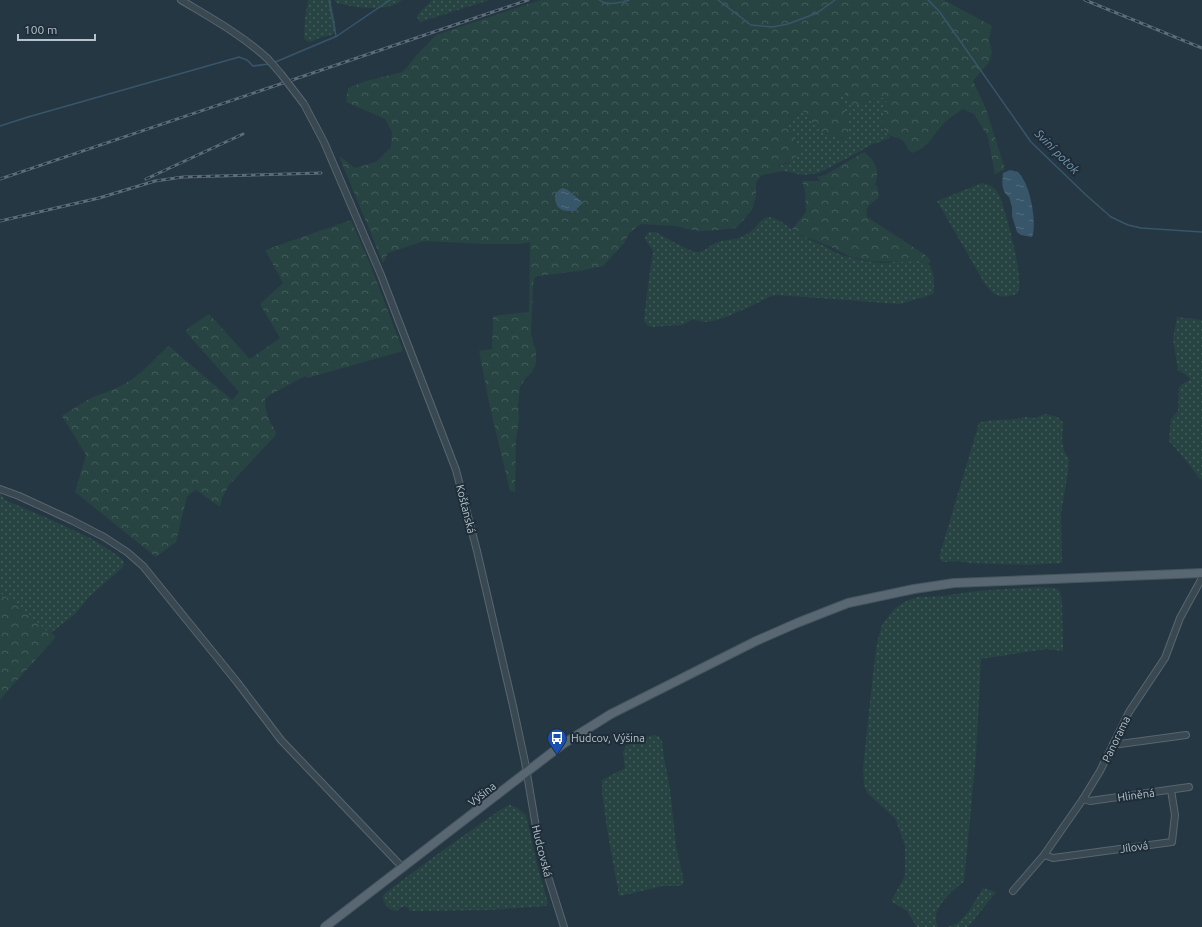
<svg xmlns="http://www.w3.org/2000/svg" width="1202" height="927" font-family="Ubuntu,sans-serif">
<defs>
<pattern id="green-dots" width="8" height="8" patternUnits="userSpaceOnUse"><rect width="8" height="8" fill="#274442"/><path d="M2 2h.1M6 6h.1" fill="none" stroke="#445d5c" stroke-width="1.8" stroke-linecap="round"/></pattern>
<pattern id="forest-crowns" width="20" height="18" patternUnits="userSpaceOnUse"><rect width="20" height="18" fill="#274442"/><path d="M2 6a3 3 0 1 1 6 0M12 15a3 3 0 1 1 6 0" fill="none" stroke="#445d5c"/></pattern>
<pattern id="water-ripples" width="26" height="14" patternUnits="userSpaceOnUse"><rect width="26" height="14" fill="#38566a"/><path d="M2 4q2-2 4 0t4 0M15 11q2-2 4 0t4 0" fill="none" stroke="#536d7e"/></pattern>
</defs>
<rect width="100%" height="100%" fill="#253743"/>
<g fill="url(#green-dots)">
<path d="M 308,0 L 331,0 L 336,29 L 332,35 C 329,36 326,36 322,37 C 315,39 309,46 304,38 L 305,19 Z"/>
<path d="M 335,0 L 402,0 C 387,13 354,7 336,3 Z"/>
<polygon points="432,0 489,0 420,22 418,19 417,16 420,12"/>
<path d="M 845,92 L 873,98 L 878,97 L 884,98 L 886,101 L 881,125 L 890,138 L 873,144 L 840,162 L 819,173 L 803,175 L 783,171 L 778,166 L 789,163 L 799,150 L 786,123 L 799,111 L 806,112 C 817,130 822,134 843,139 L 843,105 L 838,95 Z"/>
<path d="M 982,183 C 987,185 992,185 996,190 C 1005,202 1021,270 1019,285 C 1019,288 1018,292 1017,294 C 1000,299 995,297 985,284 L 937,201 Z"/>
<path d="M 768,217 C 781,218 789,229 800,235 C 807,239 815,242 822,245 C 830,248 836,254 844,256 C 856,259 868,262 881,263 C 892,263 917,258 926,263 C 935,267 934,284 934,292 L 933,294 L 930,295 L 900,304 L 776,295 L 769,297 C 753,305 723,321 706,322 C 701,322 697,320 693,319 L 683,325 L 652,327 L 648,326 L 644,321 L 648,285 L 653,252 C 652,246 646,244 645,237 L 649,232 L 655,232 C 664,236 692,254 699,252 C 706,251 711,244 718,242 C 730,239 739,240 750,232 C 757,228 759,219 768,217 Z"/>
<polygon points="1177,317 1202,320 1202,480 1200,479 1184,458 1169,441 1171,419 1178,411 1179,388 1182,384 1190,380 1189,377 1178,370 1173,339"/>
<path d="M 1045,414 L 1057,417 L 1061,420 L 1063,423 L 1062,442 L 1064,451 L 1069,459 L 1068,471 L 1061,514 L 1062,563 L 1028,565 L 969,563 L 959,561 L 943,562 C 940,560 939,558 940,554 L 979,423 L 981,422 L 995,420 L 1017,419 L 1025,417 L 1035,418 Z"/>
<polygon points="0,493 5,500 56,522 90,538 111,551 123,560 124,563 123,567 99,588 89,597 75,614 52,632 48,632 18,605 0,593"/>
<path d="M 1039,587 L 1055,588 L 1059,590 L 1062,600 L 1063,651 L 1046,649 L 981,659 L 976,754 L 964,882 C 955,887 936,905 936,917 C 935,920 937,924 938,927 L 917,927 L 907,911 L 891,901 L 905,876 L 905,845 L 895,818 L 867,793 L 864,785 L 863,768 L 874,665 L 877,643 L 882,625 L 894,609 L 908,600 L 918,597 L 942,596 L 977,591 Z"/>
<polygon points="654,735 659,736 662,741 664,758 670,789 676,846 684,882 682,885 680,886 663,886 620,896 618,893 618,889 607,829 602,792 602,780 625,768 623,752 626,746 645,737"/>
<path d="M 510,805 L 518,808 L 526,815 L 537,865 L 548,903 L 546,906 L 491,910 L 409,911 L 409,908 L 404,906 L 396,911 C 389,910 384,905 383,898 L 384,894 L 446,848 L 503,808 Z"/>
<polygon points="983,888 996,892 968,927 948,927 958,923 969,911"/>
</g>
<g fill="url(#forest-crowns)">
<path d="M 540,0 L 944,0 L 992,26 L 989,39 L 992,53 L 989,62 L 973,81 L 986,109 L 1005,169 L 995,174 L 988,137 L 974,114 L 963,109 C 957,113 950,117 945,122 C 933,134 930,147 912,153 L 909,150 L 904,142 L 900,139 L 888,135 L 881,125 L 886,101 L 884,98 L 878,97 L 853,107 L 845,92 L 838,95 C 844,105 851,126 848,137 C 837,140 824,135 815,126 C 812,122 809,117 806,112 L 799,111 L 786,123 L 799,150 C 795,161 790,163 778,165 L 783,171 L 762,175 L 756,182 L 756,195 L 752,210 L 736,228 L 719,230 L 700,231 L 686,229 L 676,226 L 641,224 L 630,232 L 624,243 L 603,266 L 579,271 L 538,276 L 534,278 L 533,286 L 531,335 L 536,351 L 536,363 L 532,372 L 525,379 L 520,387 L 518,405 L 519,418 L 516,440 L 515,492 L 510,491 L 489,403 L 479,351 L 492,349 L 493,316 L 529,312 L 530,242 L 518,244 L 483,244 L 424,241 L 388,253 L 383,263 L 339,156 L 355,168 L 376,162 L 391,147 L 392,132 L 385,119 L 346,102 L 348,88 L 366,81 L 402,72 L 409,65 L 414,58 L 436,35 Z"/>
<path d="M 864,152 C 876,161 880,171 875,185 L 877,186 L 879,197 C 870,205 865,205 867,217 L 924,254 L 931,261 L 928,264 L 921,261 L 898,262 L 871,261 L 851,257 L 829,246 L 798,234 L 792,229 L 806,212 L 805,191 L 802,181 L 820,181 L 817,177 L 825,175 Z"/>
<path d="M 351,220 L 370,264 L 403,351 L 307,378 L 305,376 L 270,395 L 265,399 C 264,412 270,422 276,432 L 275,436 L 229,485 L 222,498 L 220,507 L 196,490 L 187,496 L 176,542 L 156,557 L 75,492 L 86,455 L 62,416 C 72,410 81,403 91,398 C 106,392 122,387 135,377 C 148,368 157,355 169,346 L 232,400 L 239,392 L 185,331 L 191,326 L 209,314 L 250,359 L 280,338 L 260,304 L 283,283 L 265,250 Z"/>
<polygon points="0,593 18,605 48,632 51,632 56,637 10,688 0,700"/>
</g>
<g fill="url(#water-ripples)">
<path d="M 1010,170 L 1018,172 C 1020,174 1022,176 1023,179 C 1031,191 1037,224 1032,237 L 1021,235 L 1017,232 L 1012,216 L 1012,207 L 1009,197 C 1001,191 1002,182 1003,173 Z"/>
<path d="M 563,188 L 568,190 L 582,202 L 582,204 C 579,206 577,210 574,211 C 572,212 570,211 567,211 C 557,210 555,204 555,194 L 560,189 Z"/>
</g>
<g fill="none" stroke-linecap="round" stroke-linejoin="round">
<g stroke="#38566a" stroke-width="1.5">
<polyline points="329,0 336,36"/>
<path d="M 599,0 C 607,6 620,3 629,0"/>
<polyline points="718,0 751,25 772,27 788,24 817,13 835,0"/>
<polyline points="928,0 939,11 1031,142 1086,195 1111,217 1128,225 1141,228 1202,232"/>
<polyline points="273,63 337,36 390,0"/>
<polyline points="0,126 28,117 239,57 247,60 253,66 269,64"/>
</g>
<defs>
<g id="minor">
<path d="M 181,0 C 211,18 242,35 268,59"/>
<polyline points="304,104 324,142 381,275 456,470 477,551 513,706 525,762 538,839 545,867 564,927"/>
<polyline points="0,489 19,496 71,520 104,537 127,552 143,566 237,682 281,740 403,868"/>
<polyline points="1113,744 1120,744 1186,735"/>
<polyline points="1083,799 1090,801 1189,787"/>
<polyline points="1044,855 1053,858 1172,842 1175,815 1171,790"/>
<polyline points="1013,891 1044,855 1083,799 1100,771 1129,712 1165,658 1180,618 1202,578"/>
</g>
<polyline id="major" points="325,927 563,744 611,714 756,641 797,623 848,603 914,589 954,583 1202,573"/>
</defs>
<use href="#minor" stroke="#586670" stroke-width="8"/>
<use href="#major" stroke="#46545f" stroke-width="10"/>
<use href="#minor" stroke="#3a4852" stroke-width="6"/>
<use href="#major" stroke="#586772" stroke-width="8"/>
<defs>
<g id="rail">
<polyline points="1085,0 1202,48"/>
<polyline points="0,179 528,0"/>
<polyline points="146,179 243,134"/>
<polyline points="0,221 99,198 155,181 183,177 321,173"/>
</g>
</defs>
<use href="#rail" stroke="#5c6d79" stroke-width="3"/>
<use href="#rail" stroke="#1e2d38" stroke-width="1.5" stroke-dasharray="4.5" stroke-linecap="butt"/>
<defs>
<polyline id="minor-bridge" points="268,59 281,74 304,104"/>
</defs>
<use href="#minor-bridge" stroke="#586670" stroke-width="8" stroke-linecap="butt"/>
<use href="#minor-bridge" stroke="#3a4852" stroke-width="6"/>
</g>
<defs>
<symbol id="bus-pin" viewBox="-11 -11 22 30"><path d="M0 17L-7.5 6A9.5 9.5 0 1 1 7.5 6Z" fill="#1a4fb4" stroke="#1e2d38"/><path d="M-5-6H5V4H4V6H2V4H-2V6H-4V4H-5ZM-3.5-4V0h7V-4ZM-3.5 1.2v1.5H-2V1.2ZM2 1.2v1.5H3.5V1.2Z" fill="#fff"/></symbol>
</defs>
<g fill-rule="evenodd">
<use href="#bus-pin" x="546" y="727" width="22" height="30"/>
</g>
<g text-anchor="middle" stroke-width="4" stroke-linejoin="round" paint-order="stroke">
<g font-size="11" fill="#b7c3cc" stroke="#1e2d38">
<text transform="translate(466 509) rotate(76)" y="4">Košťanská</text>
<text transform="translate(1116 739) rotate(-64)" y="4">Panorama</text>
<text transform="translate(482 794) rotate(-38)" y="4">Výšina</text>
<text transform="translate(1136 795) rotate(-8)" y="4">Hliněná</text>
<text transform="translate(1134 847) rotate(-8)" y="4">Jílová</text>
<text transform="translate(542 851) rotate(76)" y="4">Hudcovská</text>
</g>
<g font-size="11" fill="#b7c3cc" stroke="#1e2d38" text-anchor="start">
<text x="571" y="742">Hudcov, Výšina</text>
</g>
<g font-size="12" font-style="italic" fill="#7698b0" stroke="#1e2d38">
<text transform="translate(1057 152) rotate(45)" y="4">Sviní potok</text>
</g>
</g>
<path d="M18 34v6h77v-6" fill="none" stroke="#b7c3cc" stroke-width="2"/>
<text x="24" y="34" font-size="12" fill="#b7c3cc" stroke="#1e2d38" stroke-width="3" paint-order="stroke">100 m</text>
</svg>
